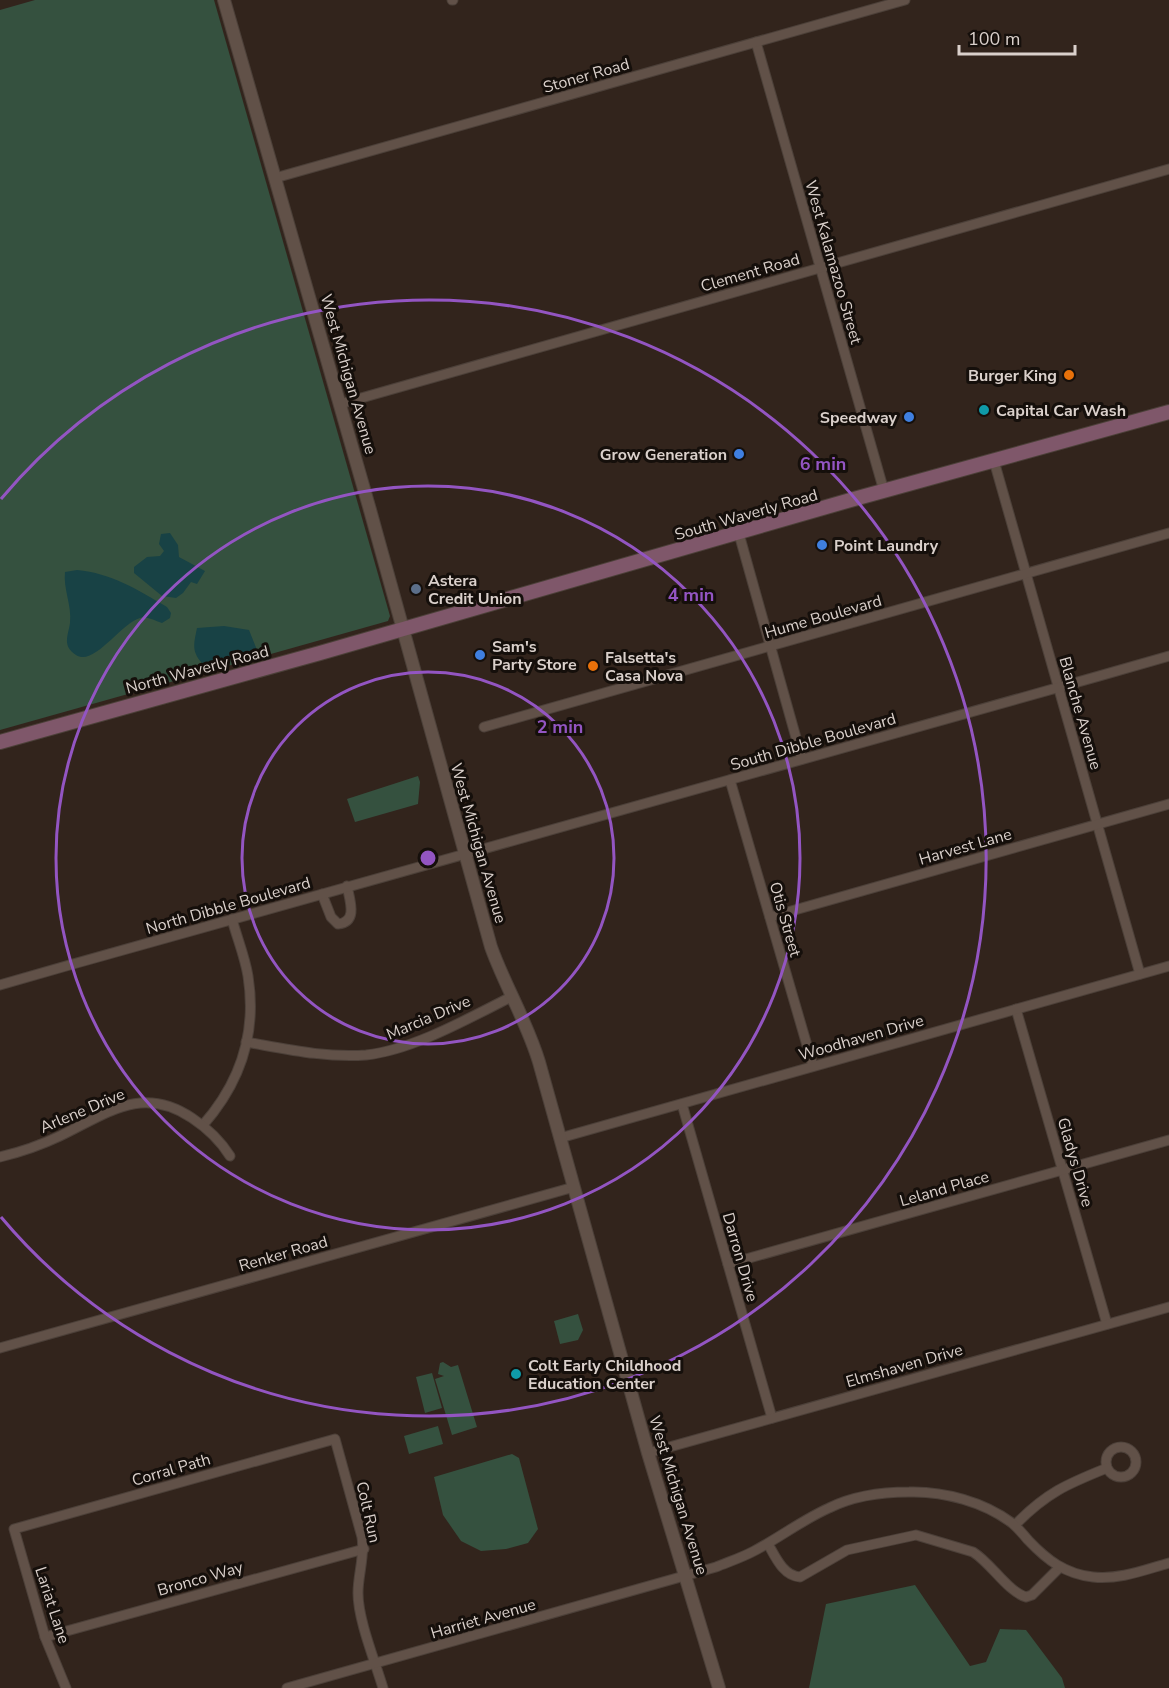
<svg xmlns="http://www.w3.org/2000/svg" width="1169" height="1688" font-family="'Nunito Sans',sans-serif">
<rect width="100%" height="100%" fill="#32241c"/>
<g fill="#35513f">
<polygon points="35,0 214,0 390,616 388,621 0,730 0,10"/>
<polygon points="418,776 420,782 418,804 355,822 347,799"/>
<polygon points="578,1314 583,1330 578,1340 560,1344 554,1321"/>
<polygon points="443,1362 451,1367 458,1365 477,1427 452,1435 435,1379 444,1376 438,1374 440,1363"/>
<polygon points="432,1373 442,1408 425,1413 416,1377"/>
<polygon points="438,1426 443,1444 409,1454 404,1436"/>
<polygon points="512,1454 519,1458 538,1529 528,1543 506,1549 481,1551 461,1541 443,1515 434,1477"/>
<polygon points="915,1585 970,1666 986,1662 1000,1629 1026,1630 1062,1678 1065,1688 809,1688 826,1604"/>
</g>
<g fill="#184245">
<polygon points="170,533 178,545 179,557 205,571 197,584 191,582 183,593 176,598 162,596 134,573 134,567 147,557 160,556 164,551 159,544 161,534"/>
<path d="M 77,570 C 111,573 138,590 167,607 L 171,613 L 170,618 L 162,623 C 156,621 146,616 140,618 C 121,623 94,667 76,655 C 62,646 68,636 70,623 C 72,605 63,589 65,572 Z"/>
<path d="M 224,626 L 249,630 L 259,655 L 242,654 L 202,663 C 191,651 194,643 197,628 Z"/>
</g>
<g fill="none" stroke-linecap="round" stroke-linejoin="round">
<defs>
<g id="minor">
<polyline points="452,0 453,0"/>
<polyline points="756,42 884,491"/>
<polyline points="275,178 905,0"/>
<polyline points="340,404 1169,169"/>
<polyline points="994,461 1140,974"/>
<polyline points="739,534 802,759"/>
<polyline points="484,727 1169,533"/>
<polyline points="730,780 813,1066"/>
<path d="M 322,894 L 331,917 L 338,924 C 358,922 350,901 347,886"/>
<polyline points="770,917 1169,804"/>
<path d="M 0,985 C 389,873 780,768 1169,656"/>
<polyline points="1016,1009 1107,1324"/>
<path d="M 246,1042 C 286,1049 325,1058 366,1055 C 413,1050 469,1018 511,997"/>
<polyline points="682,1104 772,1418"/>
<path d="M 203,1125 C 240,1083 257,1033 248,976 C 245,957 237,938 232,919"/>
<polyline points="560,1138 1169,966"/>
<path d="M 0,1157 C 21,1152 41,1145 60,1136 C 106,1114 142,1084 192,1118 C 207,1128 220,1140 230,1156"/>
<polyline points="728,1264 1169,1140"/>
<polyline points="0,1348 574,1187"/>
<circle cx="1121" cy="1462" r="15"/>
<polyline points="648,1453 1169,1307"/>
<path d="M 1015,1525 C 1046,1493 1067,1484 1107,1468"/>
<path d="M 768,1544 C 775,1556 783,1576 800,1577 L 847,1550 L 916,1535 L 973,1552 C 991,1563 1007,1591 1026,1597 L 1032,1595 L 1060,1567"/>
<polyline points="45,1637 364,1549"/>
<path d="M 66,1688 L 45,1637 L 14,1529 L 335,1439 L 362,1537 C 365,1556 358,1574 358,1593 C 358,1620 375,1661 383,1688"/>
<path d="M 287,1688 L 716,1567 C 728,1562 741,1558 754,1551 C 779,1538 802,1520 829,1508 C 853,1496 882,1492 909,1492 C 944,1491 984,1502 1012,1523 C 1018,1528 1023,1534 1028,1540 C 1047,1560 1065,1574 1093,1577 C 1119,1580 1144,1570 1169,1563"/>
</g>
<path id="tertiary" d="M 224,0 L 370,510 L 491,947 C 505,986 527,1022 539,1062 L 648,1453 L 719,1688"/>
<polyline id="secondary" points="0,742 320,653 854,499 1169,412"/>
</defs>
<use href="#minor" stroke="#4c4039" stroke-width="11"/>
<use href="#tertiary" stroke="#4c4039" stroke-width="14"/>
<use href="#secondary" stroke="#4c4039" stroke-width="16"/>
<use href="#minor" stroke="#615148" stroke-width="9"/>
<use href="#tertiary" stroke="#615148" stroke-width="12"/>
<use href="#secondary" stroke="#7f576a" stroke-width="14"/>
</g>
<g fill="none" stroke="#9355c2" stroke-width="3">
<circle cx="428" cy="858" r="186"/>
<circle cx="428" cy="858" r="372"/>
<path d="M1 499A558 558 0 1 1 1 1217"/>
</g>
<g fill="#e8710a" stroke="#150f0b" stroke-width="2">
<circle cx="1069" cy="375" r="6"/>
<circle cx="593" cy="666" r="6"/>
</g>
<g fill="#0f9aa8" stroke="#150f0b" stroke-width="2">
<circle cx="984" cy="410" r="6"/>
<circle cx="516" cy="1374" r="6"/>
</g>
<g fill="#3f7fe0" stroke="#150f0b" stroke-width="2">
<circle cx="909" cy="417" r="6"/>
<circle cx="739" cy="454" r="6"/>
<circle cx="822" cy="545" r="6"/>
<circle cx="480" cy="655" r="6"/>
</g>
<circle fill="#5c6f8a" stroke="#150f0b" stroke-width="2" cx="416" cy="589" r="6"/>
<g text-anchor="middle" stroke-width="6" stroke-linejoin="round" paint-order="stroke">
<g font-size="16" fill="#dad0cb" stroke="#150f0b">
<text transform="translate(586 75) rotate(-16)" y="6">Stoner Road</text>
<text transform="translate(834 262) rotate(74)" y="6">West Kalamazoo Street</text>
<text transform="translate(750 272) rotate(-16)" y="6">Clement Road</text>
<text transform="translate(349 374) rotate(74)" y="6">West Michigan Avenue</text>
<text transform="translate(746 514) rotate(-16)" y="6">South Waverly Road</text>
<text transform="translate(823 616) rotate(-16)" y="6">Hume Boulevard</text>
<text transform="translate(197 669) rotate(-15)" y="6">North Waverly Road</text>
<text transform="translate(1081 713) rotate(74)" y="6">Blanche Avenue</text>
<text transform="translate(813 741) rotate(-16)" y="6">South Dibble Boulevard</text>
<text transform="translate(479 843) rotate(74)" y="6">West Michigan Avenue</text>
<text transform="translate(965 846) rotate(-16)" y="6">Harvest Lane</text>
<text transform="translate(228 905) rotate(-16)" y="6">North Dibble Boulevard</text>
<text transform="translate(786 919) rotate(74)" y="6">Otis Street</text>
<text transform="translate(428 1017) rotate(-23)" y="6">Marcia Drive</text>
<text transform="translate(861 1037) rotate(-16)" y="6">Woodhaven Drive</text>
<text transform="translate(82 1110) rotate(-23)" y="6">Arlene Drive</text>
<text transform="translate(1076 1162) rotate(74)" y="6">Gladys Drive</text>
<text transform="translate(944 1188) rotate(-16)" y="6">Leland Place</text>
<text transform="translate(283 1253) rotate(-16)" y="6">Renker Road</text>
<text transform="translate(741 1257) rotate(74)" y="6">Darron Drive</text>
<text transform="translate(904 1365) rotate(-16)" y="6">Elmshaven Drive</text>
<text transform="translate(171 1469) rotate(-16)" y="6">Corral Path</text>
<text transform="translate(679 1495) rotate(73)" y="6">West Michigan Avenue</text>
<text transform="translate(369 1512) rotate(77)" y="6">Colt Run</text>
<text transform="translate(200 1578) rotate(-16)" y="6">Bronco Way</text>
<text transform="translate(53 1605) rotate(72)" y="6">Lariat Lane</text>
<text transform="translate(483 1618) rotate(-16)" y="6">Harriet Avenue</text>
</g>
<g font-size="16" font-weight="bold" fill="#dad0cb" stroke="#150f0b" text-anchor="start">
<text x="1057" y="381" text-anchor="end">Burger King</text>
<text x="996" y="416">Capital Car Wash</text>
<text x="897" y="423" text-anchor="end">Speedway</text>
<text x="727" y="460" text-anchor="end">Grow Generation</text>
<text x="834" y="551">Point Laundry</text>
<text x="428" y="586">Astera<tspan x="428" dy="18">Credit Union</tspan></text>
<text x="492" y="652">Sam's<tspan x="492" dy="18">Party Store</tspan></text>
<text x="605" y="663">Falsetta's<tspan x="605" dy="18">Casa Nova</tspan></text>
<text x="528" y="1371">Colt Early Childhood<tspan x="528" dy="18">Education Center</tspan></text>
</g>
</g>
<circle cx="428" cy="858" r="9" fill="#9355c2" stroke="#150f0b" stroke-width="3"/>
<g font-size="18" text-anchor="middle" font-weight="bold" fill="#9355c2" stroke="#150f0b" stroke-width="6" stroke-linejoin="round" paint-order="stroke">
<text x="823" y="470">6 min</text>
<text x="691" y="601">4 min</text>
<text x="560" y="733">2 min</text>
</g>
<path d="M959 45v9h116v-9" fill="none" stroke="#dad0cb" stroke-width="3"/>
<text x="968" y="45" font-size="18" fill="#dad0cb" stroke="#150f0b" stroke-width="4.5" paint-order="stroke">100 m</text>
</svg>
